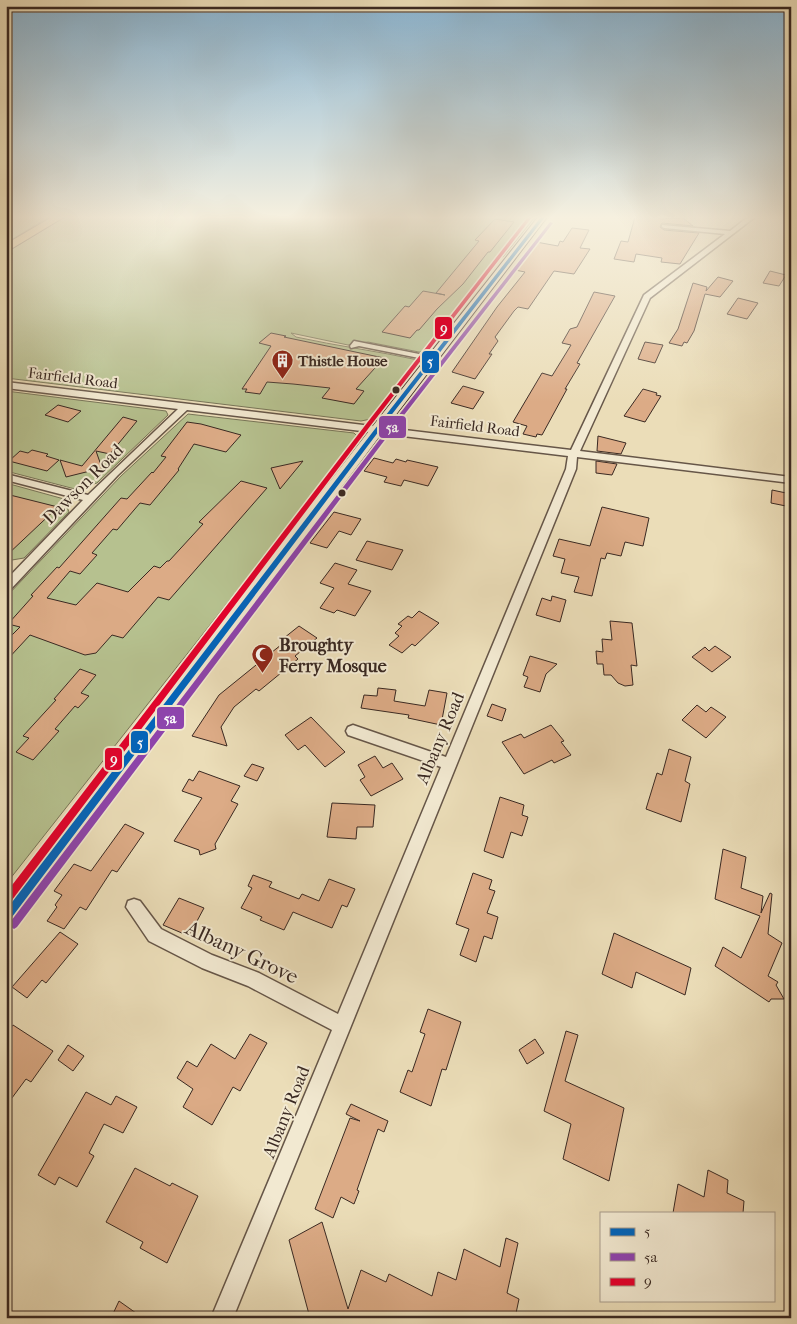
<svg xmlns="http://www.w3.org/2000/svg" width="797" height="1324" font-family="'IM FELL French Canon',serif">
<rect width="100%" height="100%" fill="#ebddb8"/>
<filter id="stains"><feTurbulence type="fractalNoise" baseFrequency=".004" numOctaves="4"/><feColorMatrix values="0 0 0 0 .2 0 0 0 0 .09 0 0 0 0 .02 0 0 0 .5 -.17"/></filter>
<radialGradient id="worn" r=".72"><stop offset=".6" stop-color="#630" stop-opacity="0"/><stop offset="1" stop-color="#630" stop-opacity=".3"/></radialGradient>
<g fill="#b6c18f" stroke="#787558">
<polygon points="6,217 49,217 6,243"/>
<path d="M 65,217 L 535,217 L 503,257 L 500,256 L 425,352 L 419,352 L 368,342 L 348,345 L 291,333 L 296,337 C 337,346 377,351 418,360 L 371,419 L 361,421 L 6,378 L 6,256 L 13,254 L 7,252 Z"/>
<polygon points="6,391 166,411 168,415 97,483 75,489 6,471"/>
<polygon points="188,414 354,433 358,437 6,884 6,597 121,476"/>
<polygon points="6,483 64,499 69,512 24,558 6,561"/>
</g>
<g fill="#dcab86" stroke="#3a2922">
<polygon points="635,217 659,217 660,219 683,218 693,226 662,223 660,227 664,230 699,233 680,264 661,262 662,258 636,254 634,262 614,259 621,241 628,242"/>
<polygon points="495,219 514,222 490,252 488,252 463,284 437,309 419,330 417,330 410,338 382,332 405,306 409,307 423,291 445,295 436,293 479,241 475,240"/>
<polygon points="572,228 589,230 580,248 590,249 574,274 554,271 528,309 518,307 514,311 495,337 498,341 489,354 492,354 475,379 452,372 497,307 525,272 515,270 536,242 558,246 560,241 563,242"/>
<polygon points="770,271 786,275 779,286 763,283"/>
<polygon points="718,277 733,281 720,297 705,294 694,331 687,343 684,342 682,346 669,343 678,329 693,283 707,287 706,291"/>
<polygon points="594,292 615,296 577,363 580,364 565,389 567,389 542,435 537,434 536,437 523,434 527,426 513,422 542,373 552,376 571,345 562,343 570,329 577,327"/>
<polygon points="738,298 758,303 747,319 727,314"/>
<polygon points="271,333 286,336 284,337 384,358 356,389 364,391 354,404 322,398 330,388 293,384 267,382 260,394 245,392 247,389 242,389 271,346 259,343"/>
<polygon points="645,342 663,345 655,363 638,359"/>
<polygon points="463,386 484,392 473,409 451,403"/>
<polygon points="643,389 657,393 656,395 661,396 645,422 624,416"/>
<polygon points="58,405 81,411 68,422 45,415"/>
<polygon points="123,417 137,421 110,454 96,451 102,468 66,477 60,460 82,466"/>
<polygon points="187,422 201,424 241,435 226,452 194,444 178,469 179,470 150,505 140,503 117,530 113,529 92,553 97,555 80,574 70,571 47,598 76,605 97,583 128,592 154,566 160,568 167,561 169,561 203,524 199,522 241,481 267,488 169,600 158,597 123,638 112,635 96,653 85,655 30,635 6,661 6,641 20,627 8,624 33,596 31,595 57,567 59,568 121,498 127,499 152,472 153,473 166,457 161,456"/>
<polygon points="598,436 626,443 621,454 597,451"/>
<polygon points="32,450 48,454 46,456 59,460 47,471 9,461 20,451 28,453"/>
<polygon points="374,458 393,463 396,459 406,462 407,460 438,467 428,486 404,480 401,486 384,482 387,477 364,471"/>
<polygon points="303,461 280,489 271,468"/>
<polygon points="596,461 617,464 612,475 596,473"/>
<polygon points="772,490 791,494 791,507 771,503"/>
<polygon points="6,494 58,507 6,556"/>
<polygon points="602,507 649,518 643,546 625,542 621,556 607,553 605,559 601,558 592,596 574,592 579,577 561,573 565,559 553,556 559,539 590,546"/>
<polygon points="334,512 361,519 351,535 339,531 327,548 310,543"/>
<polygon points="367,541 403,550 392,570 356,560"/>
<polygon points="335,563 357,570 348,584 371,591 355,616 337,610 334,613 320,608 334,588 320,583"/>
<polygon points="552,596 566,600 560,622 536,615 542,598 551,601"/>
<polygon points="419,611 439,623 415,646 412,644 402,653 389,645 399,636 395,633 402,626 398,624 408,616 412,618"/>
<polygon points="610,621 632,623 637,666 631,665 633,685 625,686 618,683 611,675 604,675 603,664 597,664 596,651 603,652 602,639 612,640"/>
<polygon points="299,626 317,638 295,656 298,659 259,691 256,689 234,707 221,727 227,746 192,736 219,695 287,640 284,638"/>
<polygon points="715,646 731,657 712,672 692,657 705,647 709,651"/>
<polygon points="530,656 557,664 546,674 540,692 524,687 528,677 523,675"/>
<polygon points="80,669 96,675 81,693 89,696 78,708 75,706 55,729 59,731 33,760 16,752 29,738 23,736 56,700 54,699"/>
<polygon points="378,688 396,690 394,701 425,706 429,690 447,693 441,725 408,718 409,715 361,708 364,695 377,696"/>
<polygon points="492,704 506,709 502,721 487,716"/>
<polygon points="697,705 706,712 711,707 726,717 706,738 682,720"/>
<polygon points="311,717 345,752 325,767 305,745 298,750 285,735"/>
<polygon points="551,725 564,741 561,742 571,755 554,763 552,760 524,774 502,742 521,734 524,738"/>
<polygon points="669,749 691,757 685,781 690,784 681,822 646,809 657,773 662,775"/>
<polygon points="375,756 383,768 392,763 403,779 371,796 360,780 365,777 358,765"/>
<polygon points="252,764 264,768 257,781 244,776"/>
<polygon points="199,771 240,786 231,801 238,804 215,844 216,849 200,855 199,850 174,841 202,798 182,791 189,779 193,781"/>
<polygon points="500,797 524,805 522,815 528,817 522,836 511,832 503,858 484,851"/>
<polygon points="332,803 375,805 373,827 357,827 356,839 327,837"/>
<polygon points="125,824 144,833 117,872 112,870 86,910 80,907 64,929 47,921 57,907 55,905 62,895 54,891 74,864 91,871"/>
<polygon points="723,849 746,857 741,888 763,896 761,913 770,893 772,894 768,934 782,943 768,976 778,982 776,985 784,999 771,999 769,1002 715,966 723,947 741,958 760,916 715,899"/>
<polygon points="473,873 492,880 489,889 495,891 487,913 498,917 492,939 484,936 476,962 460,955 469,929 456,924"/>
<polygon points="253,875 272,882 269,887 299,899 302,894 319,901 329,879 355,889 347,907 342,905 332,928 293,912 284,930 260,920 262,917 241,908 252,888 248,886"/>
<polygon points="179,898 204,908 189,936 163,925"/>
<polygon points="60,932 78,944 46,983 42,980 27,998 12,987"/>
<polygon points="614,933 691,968 685,995 636,972 632,988 602,974"/>
<polygon points="428,1009 461,1022 446,1070 442,1069 431,1106 400,1092 408,1070 412,1072 425,1034 420,1032"/>
<polygon points="13,1025 53,1051 31,1082 26,1079 6,1106 6,1034"/>
<polygon points="566,1031 578,1035 565,1081 624,1108 609,1181 563,1159 571,1124 544,1111"/>
<polygon points="250,1034 267,1043 240,1091 233,1087 212,1125 183,1107 193,1089 177,1078 187,1061 197,1067 211,1044 235,1059"/>
<polygon points="535,1039 544,1053 527,1064 519,1050"/>
<polygon points="68,1045 84,1056 73,1071 58,1060"/>
<polygon points="86,1092 111,1105 116,1096 137,1107 123,1133 104,1124 89,1153 94,1156 77,1187 59,1177 55,1185 38,1175"/>
<polygon points="351,1104 388,1121 384,1132 378,1129 357,1190 359,1191 354,1204 341,1197 333,1218 315,1209 350,1118 360,1121 346,1114"/>
<polygon points="135,1168 170,1186 172,1183 198,1196 167,1263 140,1248 143,1242 106,1222"/>
<polygon points="708,1170 728,1180 727,1193 744,1201 743,1213 673,1213 678,1184 704,1197"/>
<polygon points="322,1222 348,1309 361,1270 386,1282 389,1274 432,1296 438,1272 456,1280 464,1249 500,1267 506,1238 518,1243 507,1293 519,1299 515,1318 310,1318 289,1240"/>
<polygon points="119,1301 143,1318 111,1318"/>
</g>
<g fill="none" stroke-linecap="round" stroke-linejoin="round">
<defs>
<g id="street">
<polygon points="748,217 755,217 650,298 580,451 791,477 791,483 577,457 576,469 233,1318 211,1318 332,1030 248,986 202,968 149,941 126,907 128,901 134,899 140,901 161,929 212,955 259,973 338,1014 441,767 348,735 346,731 348,727 353,725 446,757 566,469 568,456 187,410 118,475 10,590 6,591 6,580 83,500 6,480 6,474 88,495 178,409 6,388 6,382 571,450 644,295 725,234 664,228 662,227 662,225 730,231"/>
<polygon points="354,341 434,357 438,359 434,361 359,346 351,348 350,346"/>
</g>
<polygon id="secondary" points="538,217 547,217 382,433 14,926 6,929 6,899 372,427"/>
<polygon id="primary" points="52,217 64,217 6,252 6,244"/>
</defs>
<use href="#street" stroke="#665648" stroke-width="3"/>
<use href="#secondary" stroke="#3a2922" stroke-width="2"/>
<use href="#primary" stroke="#3a2922" stroke-width="2"/>
<use href="#street" fill="#f2e9d1" fill-rule="evenodd"/>
<use href="#secondary" fill="#f2e9d1" fill-rule="evenodd"/>
<use href="#primary" fill="#e6be7c" fill-rule="evenodd"/>
<defs>
<polygon id="bus-1" points="541,217 545,217 379,431 9,921 6,923 6,910 375,429"/>
<polygon id="bus-2" points="550,222 553,223 387,437 17,927 14,929 11,927 9,924 11,921 383,435"/>
<polygon id="bus-3" points="528,217 532,217 371,425 9,904 6,906 6,893 367,423"/>
</defs>
<use href="#bus-1" stroke="#f2e9d1" stroke-width="3"/>
<use href="#bus-2" stroke="#f2e9d1" stroke-width="3"/>
<use href="#bus-3" stroke="#f2e9d1" stroke-width="3"/>
<use href="#bus-1" fill="#0065bd" fill-rule="evenodd"/>
<use href="#bus-2" fill="#8e44ad" fill-rule="evenodd"/>
<use href="#bus-3" fill="#e4002b" fill-rule="evenodd"/>
</g>
<linearGradient id="sky" x2="0" y2="1"><stop stop-color="#89b6d5"/><stop offset="0.54" stop-color="#f6f0df"/><stop offset="1" stop-color="#f6f0df" stop-opacity="0"/></linearGradient>
<rect width="797" height="402" fill="url(#sky)"/>
<defs>
<symbol id="building-pin" viewBox="-11 -11 22 30"><path d="M0 17L-7.5 6A9.5 9.5 0 1 1 7.5 6Z" fill="#8f2418" stroke="#f2e9d1"/><path d="M-4-6H4V6H1V3H-1V6H-4ZM-2.5-4.3h1.7v1.8h-1.7ZM.8-4.3h1.7v1.8H.8ZM-2.5-1h1.7V.8h-1.7ZM.8-1h1.7V.8H.8Z" fill="#fff"/></symbol>
<symbol id="mosque-pin" viewBox="-11 -11 22 30"><path d="M0 17L-7.5 6A9.5 9.5 0 1 1 7.5 6Z" fill="#8f2418" stroke="#f2e9d1"/><path d="M3.5-4.9A6 6 0 1 0 3.5 4.9A5 5 0 1 1 3.5-4.9Z" fill="#fff"/></symbol>
</defs>
<g fill-rule="evenodd">
<use href="#building-pin" x="270" y="348" width="25" height="34"/>
<use href="#mosque-pin" x="250" y="642" width="25" height="34"/>
</g>
<g fill="#3a2922" stroke="#f2e9d1" stroke-width="2">
<circle cx="396" cy="390" r="4.5"/>
<circle cx="342" cy="493" r="4.5"/>
</g>
<g text-anchor="middle" stroke-width="4" stroke-linejoin="round" paint-order="stroke">
<g font-size="15" font-weight="bold" fill="#3a2922" stroke="#f2e9d1" text-anchor="start">
<text x="298" y="366">Thistle House</text>
</g>
<g font-size="15" fill="#3a2922" stroke="#f2e9d1">
<text transform="translate(73 378) rotate(7)" y="5">Fairfield Road</text>
<text transform="translate(475 426) rotate(7)" y="5">Fairfield Road</text>
</g>
<g font-size="18" fill="#3a2922" stroke="#f2e9d1">
<text transform="translate(83 484) rotate(-45)" y="6">Dawson Road</text>
<text transform="translate(440 738) rotate(-67)" y="6">Albany Road</text>
<text transform="translate(286 1112) rotate(-68)" y="6">Albany Road</text>
</g>
<g font-size="18" font-weight="bold" fill="#3a2922" stroke="#f2e9d1" text-anchor="start">
<text x="279" y="651">Broughty<tspan x="279" dy="21">Ferry Mosque</tspan></text>
</g>
<g font-size="21" fill="#3a2922" stroke="#f2e9d1">
<text transform="translate(242 952) rotate(25)" y="7">Albany Grove</text>
</g>
</g>
<g stroke="#f2e9d1" stroke-width="2">
<rect x="434" y="316" width="19" height="24" rx="5" fill="#e4002b"/>
<rect x="421" y="350" width="19" height="24" rx="5" fill="#0065bd"/>
<rect x="378" y="415" width="29" height="24" rx="5" fill="#8e44ad"/>
<rect x="156" y="706" width="29" height="24" rx="5" fill="#8e44ad"/>
<rect x="130" y="730" width="19" height="24" rx="5" fill="#0065bd"/>
<rect x="104" y="747" width="19" height="24" rx="5" fill="#e4002b"/>
</g>
<g font-size="14" text-anchor="middle" font-weight="bold" fill="#fff">
<text x="444" y="333">9</text>
<text x="430" y="366">5</text>
<text x="392" y="432">5a</text>
<text x="170" y="723">5a</text>
<text x="140" y="747">5</text>
<text x="114" y="764">9</text>
</g>
<rect width="797" height="1324" fill="none" stroke="#ebddb8" stroke-width="25"/>
<rect x="8" y="8" width="782" height="1309" fill="none" stroke="#3a2922" stroke-width="2.5"/>
<rect x="12" y="12" width="772" height="1299" fill="none" stroke="#3a2922"/>
<rect x="600" y="1212" width="175" height="90" fill="#f2e9d1" stroke="#a89c8b"/>
<rect x="610" y="1228" width="25" height="8" fill="#0065bd" stroke="#a89c8b"/>
<text x="644" y="1236" font-size="15" fill="#3a2922">5</text>
<rect x="610" y="1253" width="25" height="8" fill="#8e44ad" stroke="#a89c8b"/>
<text x="644" y="1262" font-size="15" fill="#3a2922">5a</text>
<rect x="610" y="1278" width="25" height="8" fill="#e4002b" stroke="#a89c8b"/>
<text x="644" y="1286" font-size="15" fill="#3a2922">9</text>
<rect width="100%" height="100%" filter="url(#stains)"/>
<rect width="100%" height="100%" fill="url(#worn)"/>
</svg>
